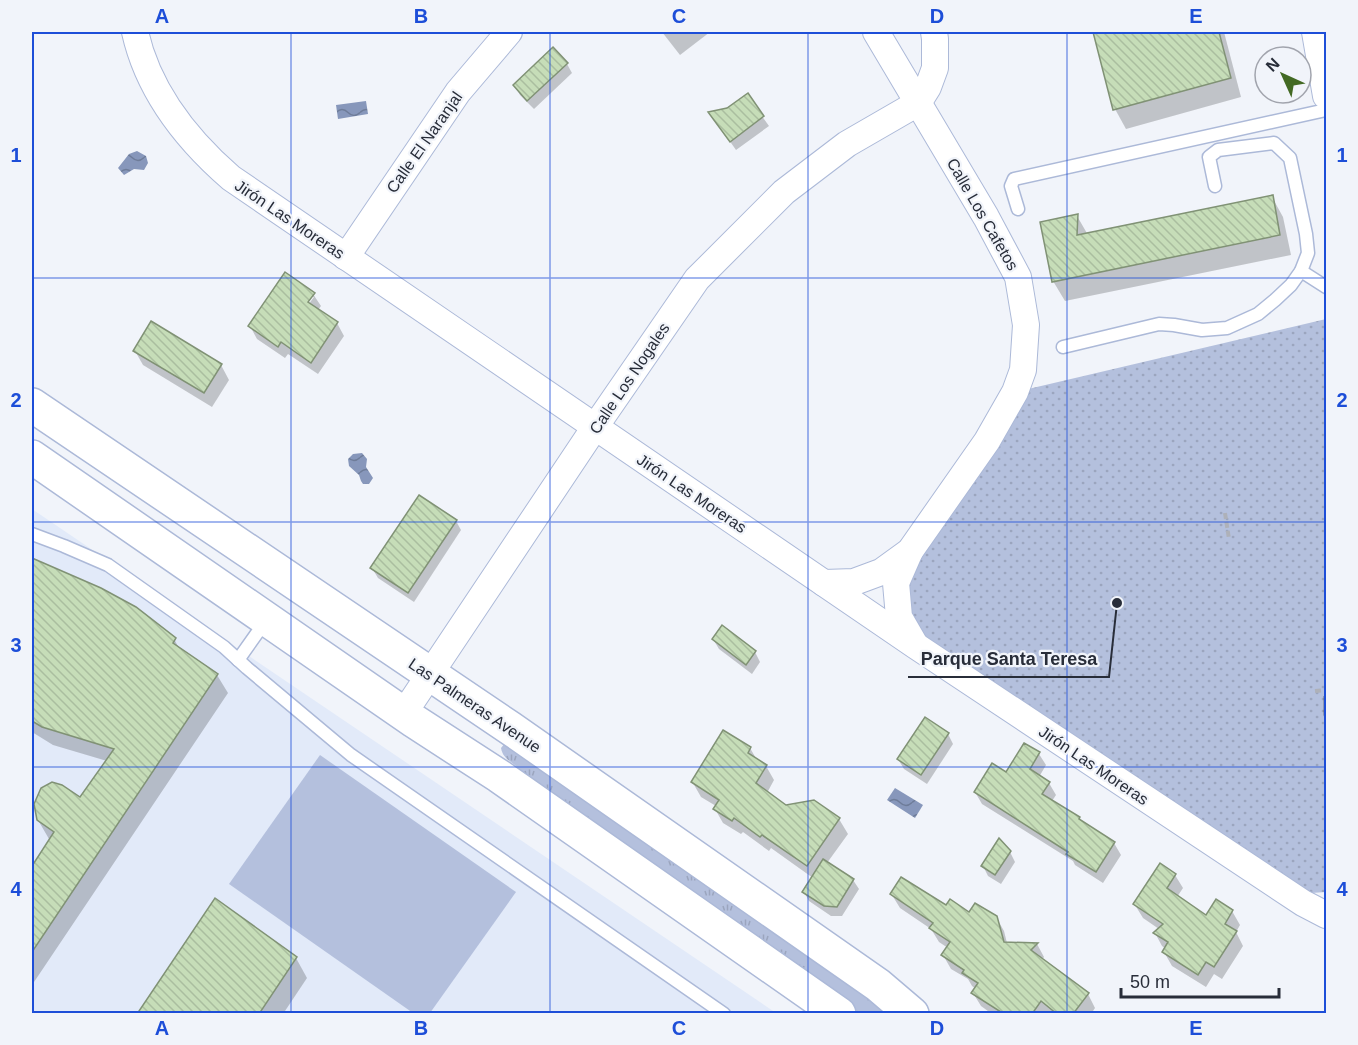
<svg xmlns="http://www.w3.org/2000/svg" width="1358" height="1045" font-family="Helvetica,sans-serif">
<defs>
<pattern id="grass-tufts" width="24" height="20" patternUnits="userSpaceOnUse" patternTransform="scale(1.5)"><rect width="24" height="20" fill="#b4c0dd"/><path d="M3 7l-1-3M5 7V3M7 7l1-3M15 17l-1-3M17 17v-4M19 17l1-3" fill="none" stroke="#9ba5be"/></pattern>
<pattern id="park-dots" width="8" height="8" patternUnits="userSpaceOnUse" patternTransform="scale(1.5)"><rect width="8" height="8" fill="#b4c0dd"/><path d="M2 2h.1M6 6h.1" fill="none" stroke="#9ba5be" stroke-width="1.8" stroke-linecap="round"/></pattern>
<pattern id="water-waves" width="16" height="10" patternUnits="userSpaceOnUse" patternTransform="scale(1.5)"><rect width="16" height="10" fill="#8797bb"/><path d="M0 5q4-4 8 0t8 0" fill="none" stroke="#6e7c99"/></pattern>
<pattern id="building-back-hatch" width="6" height="6" patternUnits="userSpaceOnUse" patternTransform="scale(1.5)"><rect width="6" height="6" fill="#c6ddb8"/><path d="M-1 5l2 2M0 0l6 6M5-1l2 2" fill="none" stroke="#aabe9f"/></pattern>
</defs>
<rect width="100%" height="100%" fill="#f1f4fa"/>
<polygon fill="#e2eaf9" points="32,509 776,1013 32,1013"/>
<path fill="url(#grass-tufts)" d="M 505,743 L 895,1013 L 859,1013 L 818,981 L 527,782 C 524,778 522,772 518,768 C 511,761 503,759 501,748 Z"/>
<polygon fill="url(#park-dots)" points="1326,319 1326,892 1296,894 937,652 917,626 909,610 906,585 916,555 1024,390"/>
<polygon fill="#b4c0dd" points="320,755 516,892 430,1013 413,1013 229,884"/>
<g fill="url(#water-waves)">
<polygon points="366,101 368,114 338,119 336,105"/>
<polygon points="137,151 146,156 148,163 144,170 134,169 124,175 118,168 129,154"/>
<polygon points="362,453 367,459 366,467 373,478 369,484 363,484 361,481 359,475 349,466 348,459 353,454"/>
<polygon points="895,788 923,805 915,818 887,800"/>
</g>
<g fill="#0003" fill-rule="evenodd">
<polygon points="662,32 710,32 680,55"/>
<polygon points="1094,32 1224,32 1241,97 1126,129 1115,109"/>
<polygon points="567,64 572,73 534,109 520,95 515,86"/>
<polygon points="747,95 769,126 736,150 710,113 728,109"/>
<polygon points="1272,197 1283,217 1291,255 1065,301 1053,281 1077,216 1088,235"/>
<path d="M 313,294 L 321,306 L 318,310 L 337,323 L 344,336 L 318,374 L 288,354 L 285,358 L 257,339 L 250,326 ZM 310,297 L 314,297 L 305,309 Z"/>
<polygon points="135,351 221,365 229,380 212,407 143,365"/>
<polygon points="456,521 461,530 414,602 378,578 372,568"/>
<polygon points="32,559 100,589 174,639 180,650 217,675 228,693 32,985 32,868 51,840 49,839 38,820 81,799 107,761 53,745 32,732"/>
<polygon points="713,639 755,652 760,662 752,674 719,649"/>
<polygon points="1323,696 1326,696 1326,720 1323,715"/>
<polygon points="948,734 953,744 927,784 904,769 898,759"/>
<polygon points="1025,745 1039,754 1046,765 1039,777 1049,783 1056,795 1052,801 1114,843 1121,855 1103,883 1075,865 1073,861 982,804 975,792 1007,774"/>
<polygon points="750,748 757,760 766,766 774,780 767,793 786,806 814,802 839,819 848,834 827,863 853,880 859,889 842,916 831,916 809,901 804,892 813,878 771,848 769,851 743,832 741,834 723,823 715,809 716,806 701,797 693,783"/>
<polygon points="1010,852 1015,862 1001,884 988,876 983,866"/>
<polygon points="1175,875 1183,888 1177,897 1206,917 1216,901 1232,911 1240,925 1236,932 1243,946 1222,979 1214,974 1206,987 1172,966 1164,952 1166,949 1162,946 1155,933 1159,929 1143,918 1135,905"/>
<polygon points="892,895 946,907 970,914 996,917 1004,931 1007,943 1037,944 1044,957 1042,960 1088,994 1095,1008 1091,1014 992,1014 981,1006 973,993 976,989 972,986 968,979 951,969 943,955 948,948 939,942 931,929 900,908"/>
<polygon points="296,958 307,978 283,1014 139,1014"/>
</g>
<g fill="url(#building-back-hatch)" stroke="#809275" stroke-width="1.5">
<polygon points="1093,32 1219,32 1231,78 1113,110"/>
<polygon points="553,47 568,63 527,101 513,85"/>
<polygon points="748,93 764,116 730,142 708,112 727,108"/>
<polygon points="1273,195 1280,235 1052,282 1040,222 1078,214 1077,235"/>
<polygon points="285,272 315,293 308,302 338,322 311,363 281,342 278,347 248,326"/>
<polygon points="151,321 222,364 204,393 133,351"/>
<polygon points="419,495 457,520 408,593 370,568"/>
<polygon points="32,558 101,588 136,607 176,638 173,643 218,674 32,952 32,866 54,832 37,820 34,804 41,788 52,782 62,785 80,797 114,749 42,727 32,721"/>
<polygon points="722,625 756,651 746,665 712,639"/>
<polygon points="925,717 949,733 921,775 897,759"/>
<polygon points="723,730 751,747 748,753 767,765 756,783 786,805 814,800 840,818 807,866 762,835 760,837 734,818 732,821 713,809 719,800 691,782"/>
<polygon points="1024,743 1040,752 1030,769 1050,782 1042,794 1080,817 1079,819 1115,842 1096,872 1066,854 1068,852 974,792 992,763 1006,772"/>
<polygon points="999,838 1011,851 995,875 981,866"/>
<polygon points="823,859 854,879 837,907 824,906 802,892"/>
<polygon points="1160,863 1176,874 1167,888 1206,915 1216,899 1233,910 1225,924 1237,931 1214,967 1206,962 1198,975 1162,952 1168,942 1153,933 1163,924 1133,904"/>
<polygon points="901,877 946,905 950,899 969,912 975,903 997,916 1004,942 1038,943 1031,950 1089,993 1073,1014 1057,1014 1041,1001 1032,1014 1004,1014 971,993 978,983 962,973 964,970 941,955 950,942 929,928 933,923 890,894"/>
<polygon points="215,898 297,957 259,1014 137,1014"/>
</g>
<g fill="none" stroke-linecap="round" stroke-linejoin="round">
<defs>
<g id="lane">
<polyline points="1018,209 1011,186 1014,179 1326,110"/>
<polyline points="1301,271 1326,287"/>
<polyline points="1063,347 1159,324 1174,325 1202,330 1227,328 1258,314 1275,300 1291,285 1301,271 1308,253 1306,234 1290,158 1274,143 1218,150 1209,157 1215,186"/>
<polyline points="32,534 64,546 108,565 224,647 247,668 351,755 724,1014"/>
<polyline points="238,660 267,619"/>
</g>
<g id="street">
<path d="M 135,32 C 148,90 186,139 231,178 L 916,646 L 1303,903 L 1326,915"/>
<polyline points="1315,32 1326,96"/>
<polyline points="346,257 458,92 509,32"/>
<polyline points="910,551 896,583 899,617 914,643"/>
<polyline points="824,583 854,582 881,572 910,551 987,441 1015,392 1023,370 1026,325 1018,277 986,217 876,32"/>
<polyline points="404,713 595,427 697,279 784,192 847,144 918,103 928,87 935,68 935,39 934,32"/>
</g>
<g id="secondary">
<polyline points="32,405 510,728 878,985 912,1014"/>
<polyline points="32,457 414,721 499,776 839,1014"/>
</g>
</defs>
<use href="#lane" stroke="#acb9d8" stroke-width="15"/>
<use href="#street" stroke="#acb9d8" stroke-width="28"/>
<use href="#secondary" stroke="#acb9d8" stroke-width="36"/>
<g stroke="#aeb1b9" stroke-width="4" stroke-dasharray="6 3" stroke-linecap="butt">
<polyline points="1225,513 1229,539"/>
<polyline points="1315,691 1326,690"/>
</g>
<use href="#lane" stroke="#fff" stroke-width="12"/>
<use href="#street" stroke="#fff" stroke-width="26"/>
<use href="#secondary" stroke="#fff" stroke-width="33"/>
</g>
<path fill="none" stroke="#1d4ed8" stroke-width="1.5" stroke-opacity="0.55" d="M 291,32 L 291,1014M 550,32 L 550,1014M 808,32 L 808,1014M 1067,32 L 1067,1014M 32,278 L 1326,278M 32,522 L 1326,522M 32,767 L 1326,767"/>
<g text-anchor="middle" stroke-width="4.5" stroke-linejoin="round" paint-order="stroke">
<g font-size="16" fill="#282d39" stroke="#f1f4fa">
<text transform="translate(424 142) rotate(-55)" y="6">Calle El Naranjal</text>
<text transform="translate(983 214) rotate(60)" y="6">Calle Los Cafetos</text>
<text transform="translate(290 219) rotate(34)" y="6">Jirón Las Moreras</text>
<text transform="translate(629 378) rotate(-56)" y="6">Calle Los Nogales</text>
<text transform="translate(692 493) rotate(34)" y="6">Jirón Las Moreras</text>
<text transform="translate(475 705) rotate(34)" y="6">Las Palmeras Avenue</text>
<text transform="translate(1094 765) rotate(34)" y="6">Jirón Las Moreras</text>
</g>
</g>
<path fill="none" stroke="#282d39" stroke-width="2" d="M1117 603L1109 677H908"/>
<circle fill="#282d39" stroke="#f1f4fa" stroke-width="2" cx="1117" cy="603" r="6"/>
<g font-size="18" text-anchor="middle" font-weight="bold" fill="#282d39" stroke="#f1f4fa" stroke-width="4.5" stroke-linejoin="round" paint-order="stroke">
<text x="1009" y="665">Parque Santa Teresa</text>
</g>
<rect width="1358" height="1045" fill="none" stroke="#f1f4fa" stroke-width="66"/>
<g transform="translate(1283 75) rotate(315)"><circle r="28" fill="#f1f4fa" stroke="#a1a4ad" stroke-width="1.5"/>
<path d="M0-4.5L10 22L0 15L-10 22Z" fill="#426923"/>
<text y="-9" font-size="16" font-weight="bold" text-anchor="middle" fill="#282d39">N</text>
</g>
<path d="M1121 988v9h158v-9" fill="none" stroke="#282d39" stroke-width="3"/>
<text x="1130" y="988" font-size="18" fill="#282d39" stroke="#f1f4fa" stroke-width="4.5" paint-order="stroke">50 m</text>
<rect x="33" y="33" width="1292" height="979" fill="none" stroke="#1d4ed8" stroke-width="2"/>
<g font-size="20" text-anchor="middle" font-weight="bold" fill="#1d4ed8">
<text x="162" y="23">A</text>
<text x="421" y="23">B</text>
<text x="679" y="23">C</text>
<text x="937" y="23">D</text>
<text x="1196" y="23">E</text>
<text x="16" y="162">1</text>
<text x="1342" y="162">1</text>
<text x="16" y="407">2</text>
<text x="1342" y="407">2</text>
<text x="16" y="652">3</text>
<text x="1342" y="652">3</text>
<text x="16" y="896">4</text>
<text x="1342" y="896">4</text>
<text x="162" y="1035">A</text>
<text x="421" y="1035">B</text>
<text x="679" y="1035">C</text>
<text x="937" y="1035">D</text>
<text x="1196" y="1035">E</text>
</g>
</svg>
